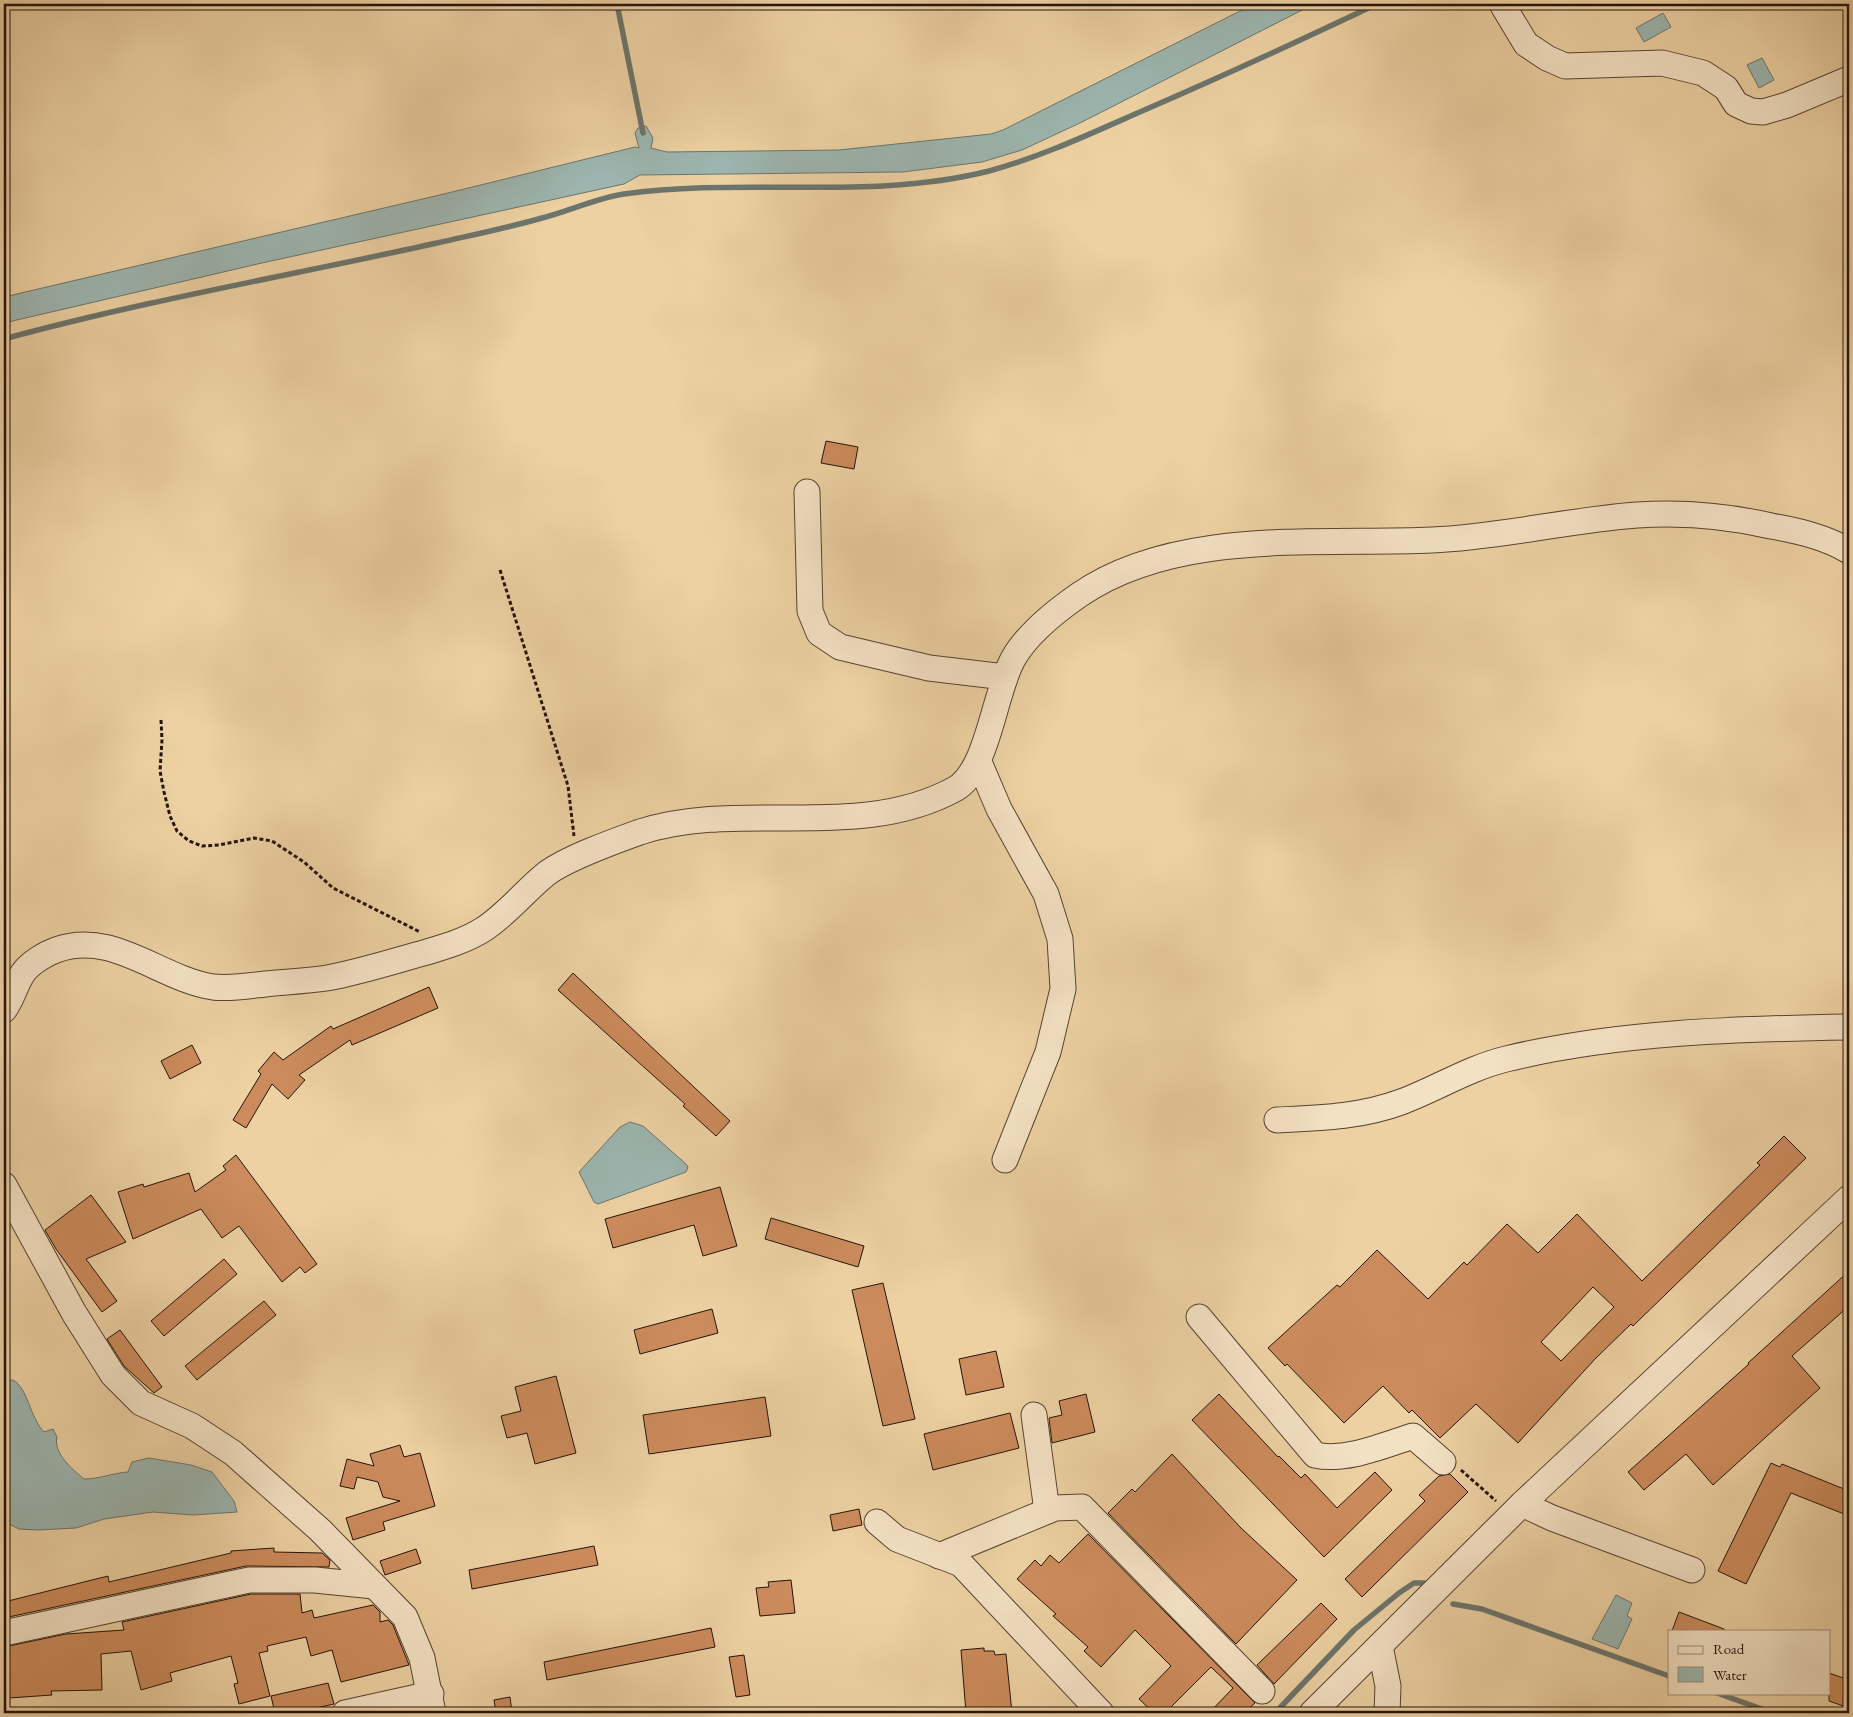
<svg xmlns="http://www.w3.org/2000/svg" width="1853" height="1717" font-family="'EB Garamond',serif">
<rect width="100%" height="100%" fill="#edd1a3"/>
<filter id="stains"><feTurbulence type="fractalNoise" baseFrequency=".004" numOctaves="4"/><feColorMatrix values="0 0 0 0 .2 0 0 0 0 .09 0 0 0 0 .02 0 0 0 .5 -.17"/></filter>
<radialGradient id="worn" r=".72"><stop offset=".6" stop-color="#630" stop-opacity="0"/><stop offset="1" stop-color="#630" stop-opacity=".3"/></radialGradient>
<g fill="#9cb5af" stroke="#6c756d">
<polygon points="1254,4 1314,4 1082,122 1022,150 982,162 903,172 640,175 624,184 262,263 4,323 4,297 448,193 635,147 639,148 635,133 638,128 646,126 653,138 651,148 667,152 839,150 991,134 1003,130"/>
<polygon points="1663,13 1671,27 1644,42 1636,28"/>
<polygon points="1762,58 1774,80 1759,88 1747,65"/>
<polygon points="630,1122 643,1126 686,1164 688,1167 686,1172 598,1204 594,1202 579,1172 620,1127"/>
<path d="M 13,1380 C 28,1388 30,1418 44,1432 L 53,1429 L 57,1437 C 53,1453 72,1469 84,1479 C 100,1479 112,1473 128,1472 L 132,1462 L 149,1458 L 191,1465 L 212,1472 L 234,1501 L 237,1512 L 193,1515 L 153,1512 L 104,1519 L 76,1528 L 38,1530 L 19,1529 L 5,1522 L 4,1381 Z"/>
<polygon points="1616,1595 1632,1603 1627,1616 1632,1619 1618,1649 1592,1639"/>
</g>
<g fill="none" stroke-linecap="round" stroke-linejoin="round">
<g stroke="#6c756d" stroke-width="5.5">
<polyline points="617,4 643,133"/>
<path d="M 4,339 C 147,300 293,275 437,243 C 472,235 507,228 542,218 C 569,211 597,198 624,194 C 745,177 870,201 989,171 C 1044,156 1096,131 1149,108 C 1225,75 1301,40 1377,4"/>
<polyline points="1453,1604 1482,1609 1669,1676"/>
<polyline points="1717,1693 1773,1713"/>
<polyline points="1275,1713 1354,1630 1399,1593 1414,1583 1424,1583"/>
</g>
</g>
<g fill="#cc8b5c" stroke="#24140a" fill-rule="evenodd">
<polygon points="826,441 858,447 854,469 821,463"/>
<polygon points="573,973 730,1121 716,1136 683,1106 685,1104 558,990"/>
<polygon points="429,987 438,1008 352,1045 350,1040 299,1075 305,1080 288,1099 272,1084 246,1128 233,1120 261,1074 258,1071 274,1052 283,1060 331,1026 333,1029"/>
<polygon points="192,1045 201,1063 170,1079 161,1061"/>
<path d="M 1784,1136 L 1806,1158 L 1633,1326 L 1631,1324 L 1595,1359 L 1518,1443 L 1476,1404 L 1440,1438 L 1412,1410 L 1409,1413 L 1383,1386 L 1344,1423 L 1287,1364 L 1285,1366 L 1268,1348 L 1337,1285 L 1340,1287 L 1377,1250 L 1428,1299 L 1464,1262 L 1467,1265 L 1507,1224 L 1538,1253 L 1577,1214 L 1642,1281 L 1760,1165 L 1757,1163 ZM 1593,1287 L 1614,1307 L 1561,1361 L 1541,1342 Z"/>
<polygon points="236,1155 317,1264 305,1273 300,1267 282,1282 239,1226 222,1238 201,1209 133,1239 118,1192 143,1184 144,1187 189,1173 195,1192 226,1170 223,1166"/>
<polygon points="720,1187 737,1246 703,1256 694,1225 613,1248 605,1219"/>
<polygon points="91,1195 126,1242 86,1259 117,1301 102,1312 56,1249 45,1230"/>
<polygon points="771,1218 864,1246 858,1267 765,1239"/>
<polygon points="224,1259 237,1274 164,1336 151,1321"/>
<polygon points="1849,1271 1849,1306 1792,1356 1820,1388 1713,1485 1686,1454 1644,1490 1628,1472 1749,1364 1748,1363"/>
<polygon points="883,1283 915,1419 883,1426 852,1290"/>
<polygon points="264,1301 276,1315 197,1380 185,1366"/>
<polygon points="712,1309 718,1333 640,1354 634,1330"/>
<polygon points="120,1330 162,1387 154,1393 124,1366 107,1339"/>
<polygon points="996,1351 1004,1387 966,1395 959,1359"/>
<polygon points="556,1376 576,1453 535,1464 527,1433 507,1438 501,1416 521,1411 515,1387"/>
<polygon points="1086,1394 1095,1432 1052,1443 1049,1418 1062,1415 1059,1401"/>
<polygon points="1219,1394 1278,1457 1279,1456 1301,1478 1305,1474 1337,1508 1375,1472 1392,1490 1324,1557 1192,1420"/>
<polygon points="765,1397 771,1436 649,1454 643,1415"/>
<polygon points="1010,1413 1019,1448 933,1470 924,1434"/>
<polygon points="400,1445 404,1457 420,1453 435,1506 383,1522 385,1530 353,1540 346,1518 400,1501 383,1497 378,1482 357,1477 354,1489 340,1486 347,1459 374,1466 370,1454"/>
<polygon points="1172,1454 1241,1528 1297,1580 1236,1644 1108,1513 1132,1489 1135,1492"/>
<polygon points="1771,1463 1780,1467 1782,1464 1849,1491 1849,1516 1791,1493 1746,1584 1718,1571"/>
<polygon points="1450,1474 1468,1492 1362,1597 1345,1579 1425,1501 1419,1495 1439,1476"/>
<polygon points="859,1509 862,1525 833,1531 830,1515"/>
<polygon points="1088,1534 1255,1703 1244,1713 1209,1713 1233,1688 1211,1667 1165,1713 1154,1713 1139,1699 1171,1666 1135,1630 1101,1667 1084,1651 1088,1647 1053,1616 1056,1614 1017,1579 1035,1560 1041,1566 1050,1555 1059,1563"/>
<polygon points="594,1546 598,1565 472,1589 469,1570"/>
<polygon points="274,1548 274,1552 322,1553 330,1560 329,1567 246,1566 4,1618 4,1602 108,1576 109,1582 231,1553 231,1551"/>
<polygon points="416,1549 421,1563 385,1575 380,1561"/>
<polygon points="791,1580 795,1613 760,1616 756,1588 769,1587 768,1582"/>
<polygon points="251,1594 300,1594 302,1613 312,1610 314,1618 373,1605 380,1612 380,1622 388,1620 393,1625 409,1665 341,1682 332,1650 311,1656 306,1637 267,1646 268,1651 259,1653 270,1696 239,1704 234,1684 238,1683 231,1656 170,1673 172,1681 141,1690 131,1651 101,1654 102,1690 51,1691 52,1695 9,1698 6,1667 4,1668 4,1647 66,1634 124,1630 122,1622"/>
<polygon points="1321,1603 1337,1619 1274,1684 1257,1665"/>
<polygon points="1679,1612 1724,1629 1724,1631 1672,1631"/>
<polygon points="711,1628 715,1647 547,1680 544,1662"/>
<polygon points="984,1648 984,1651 994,1651 995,1655 1006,1654 1012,1713 966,1713 961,1650"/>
<polygon points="744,1655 750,1695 736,1697 729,1657"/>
<polygon points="1829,1673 1849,1680 1849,1708 1829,1701"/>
<polygon points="328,1683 334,1704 294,1713 275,1713 271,1696"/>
<polygon points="510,1697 512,1713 496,1713 494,1700"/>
</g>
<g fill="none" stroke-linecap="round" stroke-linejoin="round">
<defs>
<g id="minor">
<polyline points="1502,4 1526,44 1547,58 1565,66 1662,63 1703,73 1726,88 1736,104 1751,111 1763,112 1787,105 1849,79"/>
<polyline points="807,492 810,611 819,633 840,647 929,668 1005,677"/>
<polyline points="979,762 999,809 1046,894 1060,939 1063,989 1048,1052 1005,1160"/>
<path d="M 4,1010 C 13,998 15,985 23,973 C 30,963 45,954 56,950 C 112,929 160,979 213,987 C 230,989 248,986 265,984 C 285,982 306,981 327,978 C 360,972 394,961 427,952 C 447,946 467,940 484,929 C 507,914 525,891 546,874 C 567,858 615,841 640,832 C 742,799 858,842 955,789 C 988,771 994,693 1013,659 C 1027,634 1056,611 1079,595 C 1176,528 1320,545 1432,540 C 1501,537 1569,520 1637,515 C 1682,512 1728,516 1771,526 C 1799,531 1825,537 1849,551"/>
<path d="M 1277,1120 C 1319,1118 1361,1117 1401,1102 C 1436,1089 1469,1068 1506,1059 C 1617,1032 1735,1029 1849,1027"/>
<polyline points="4,1185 74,1313 113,1375 141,1403 192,1426 233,1453 320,1530 405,1617 422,1658 433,1713"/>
<path d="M 1199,1317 L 1315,1455 C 1346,1462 1384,1445 1413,1436 L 1443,1462"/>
<polyline points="1034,1415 1047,1511"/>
<polyline points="1522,1504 1552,1518 1692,1570"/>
<polyline points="877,1522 897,1539 961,1564 1101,1713"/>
<polyline points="939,1556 1055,1508 1082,1507 1262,1691"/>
<polyline points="4,1633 249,1580 315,1580 374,1586"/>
<polyline points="1380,1646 1388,1686 1387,1713"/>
<polyline points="345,1713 431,1694"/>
<polyline points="1312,1713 1522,1504 1849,1198"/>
</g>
</defs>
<use href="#minor" stroke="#564330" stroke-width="27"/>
<g stroke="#24140a" stroke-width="3" stroke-dasharray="4 2.5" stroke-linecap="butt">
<polyline points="500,570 568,786 574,836"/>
<polyline points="161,720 162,740 160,771 164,792 170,816 177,831 189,841 202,846 219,845 254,838 272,841 304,862 333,888 420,932"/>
<polyline points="1461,1470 1496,1501"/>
</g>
<use href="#minor" stroke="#f3e1c3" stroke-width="25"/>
</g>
<rect width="1853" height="1717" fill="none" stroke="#edd1a3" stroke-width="20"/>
<rect x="5" y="5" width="1843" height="1707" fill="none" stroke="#24140a" stroke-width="2.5"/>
<rect x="10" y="10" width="1833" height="1697" fill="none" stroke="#24140a"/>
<rect x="1668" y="1630" width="162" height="65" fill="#f3e1c3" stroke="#a08f79"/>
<rect x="1678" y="1646" width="25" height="8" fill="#f3e1c3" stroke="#a08f79"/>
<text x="1713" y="1654" font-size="15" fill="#24140a">Road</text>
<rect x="1678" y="1667" width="25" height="15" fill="#9cb5af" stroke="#a08f79"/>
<text x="1713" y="1680" font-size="15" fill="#24140a">Water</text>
<rect width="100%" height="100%" filter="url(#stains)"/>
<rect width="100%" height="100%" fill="url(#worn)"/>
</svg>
